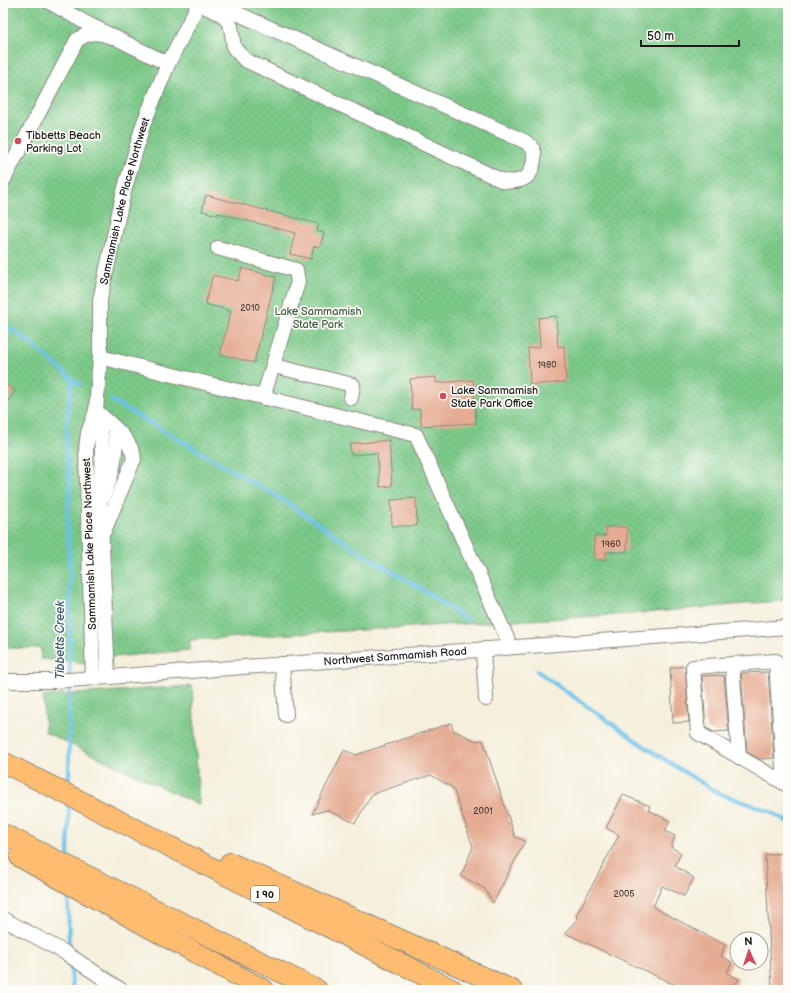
<svg xmlns="http://www.w3.org/2000/svg" width="791" height="993" font-family="'Balsamiq Sans',sans-serif">
<defs>
<pattern id="park-dots" width="8" height="8" patternUnits="userSpaceOnUse"><rect width="8" height="8" fill="#7bc989"/><path d="M2 2h.1M6 6h.1" fill="none" stroke="#6aac76" stroke-width="1.8" stroke-linecap="round"/></pattern>
</defs>
<rect width="100%" height="100%" fill="#fdfcf7"/>
<filter id="ink" filterUnits="userSpaceOnUse"><feTurbulence type="fractalNoise" baseFrequency=".025" numOctaves="2"/><feDisplacementMap in="SourceGraphic" scale="8" xChannelSelector="R" yChannelSelector="G"/><feConvolveMatrix kernelMatrix="1 2 1 2 8 2 1 2 1" color-interpolation-filters="sRGB"/></filter>
<filter id="wash" filterUnits="userSpaceOnUse"><feTurbulence type="fractalNoise" baseFrequency=".012" numOctaves="4" result="noise"/><feDisplacementMap in="SourceGraphic" scale="16" xChannelSelector="R" yChannelSelector="G"/><feGaussianBlur stdDeviation="0.9" result="paint"/><feColorMatrix in="noise" values="0 0 0 0 0 0 0 0 0 0 0 0 0 0 0 0 0 1.4 0 .05"/><feComposite in="paint" operator="in"/></filter>
<g filter="url(#wash)">
<rect width="100%" height="100%" fill="#f5efdc"/>
<g fill="url(#park-dots)" stroke="#4c7252">
<polygon points="3,3 788,3 788,600 632,614 190,640 190,650 112,657 107,662 92,663 41,659 41,648 3,648"/>
<polygon points="192,686 199,805 45,732 43,696"/>
</g>
<g fill="none" stroke-linecap="round" stroke-linejoin="round">
<g stroke="#6bc2e8" stroke-width="4">
<polyline points="3,324 26,339 73,380 67,416 66,450 70,488 67,523 70,573 69,788"/>
<polyline points="73,380 80,384"/>
<polyline points="111,400 283,500 366,556 425,591 467,620"/>
<polyline points="537,671 648,749 718,793 769,811 788,822"/>
<polyline points="68,860 69,803"/>
<polyline points="68,891 69,952"/>
<polyline points="70,961 73,990"/>
</g>
</g>
<g id="blocks">
<g fill="#e5ac93">
<polygon points="206,195 319,224 317,231 324,233 320,247 314,246 311,259 290,254 295,233 218,213 218,215 202,211"/>
<polygon points="242,268 276,277 254,363 220,354 231,311 205,304 213,275 238,281"/>
<polygon points="556,316 558,347 564,346 566,382 530,385 528,348 540,347 538,318"/>
<polygon points="436,377 436,383 473,380 476,423 421,426 420,409 412,410 410,379"/>
<polygon points="3,383 15,391 3,409"/>
<polygon points="389,440 392,486 380,487 377,453 351,455 350,444"/>
<polygon points="416,498 417,526 392,526 391,500"/>
<polygon points="606,527 627,527 627,552 606,552 606,560 595,560 594,536 606,536"/>
<polygon points="685,666 689,722 673,723 670,668"/>
<polygon points="768,672 774,758 759,759 747,752 741,673"/>
<polygon points="724,675 729,731 714,732 706,728 702,676"/>
<polygon points="451,723 453,730 476,741 483,740 515,837 525,841 493,903 485,889 461,876 473,847 453,788 431,775 372,794 355,823 327,810 312,814 344,750 356,755"/>
<polygon points="623,795 650,806 648,810 670,821 665,831 675,836 671,847 681,853 675,866 694,878 684,896 662,886 653,907 725,945 721,956 732,962 727,973 739,979 732,990 686,990 565,933 578,918 576,916 619,835 606,828"/>
<polygon points="783,853 788,929 788,990 772,990 765,855"/>
</g>
</g>
</g>
<g filter="url(#ink)">
<use href="#blocks" fill-opacity="0" stroke="#88867c" stroke-width="1"/>
<g fill="none" stroke-linecap="round" stroke-linejoin="round">
<defs>
<g id="minor">
<polyline points="51,3 86,23 168,64"/>
<path d="M 199,4 L 223,15 L 231,26 L 234,48 L 245,60 L 503,181 C 511,182 518,182 525,178 C 533,173 536,157 533,149 C 531,145 527,143 524,141 L 214,3"/>
<path d="M 3,181 L 77,40 C 90,31 98,32 112,37"/>
<polyline points="218,248 296,270 298,282 263,398"/>
<polyline points="100,357 416,435 511,647"/>
<polyline points="274,366 353,385 351,398"/>
<path d="M 96,411 C 110,424 132,439 134,459 L 104,531"/>
<path d="M 102,499 C 113,475 117,455 115,429"/>
<polyline points="483,649 486,699"/>
<polyline points="282,664 286,715"/>
<polyline points="732,664 739,757"/>
<path id="s1" d="M 108,677 L 100,503 L 102,451 L 101,435 L 96,411 L 100,357 L 100,300 L 123,195 L 143,125 L 168,64 L 199,3"/>
<polyline points="93,678 86,449 88,433 96,411"/>
<path id="s2" d="M 3,681 L 55,681 L 788,627"/>
<polyline points="784,783 776,661 693,667 698,733 784,783 788,785"/>
<polyline points="3,919 64,952 121,990"/>
</g>
<g id="highway">
<polyline points="3,762 453,990"/>
<polyline points="3,834 317,990"/>
<polyline points="20,857 264,990"/>
<polyline points="230,863 512,990"/>
</g>
</defs>
<use href="#minor" stroke="#88867c" stroke-width="16"/>
<use href="#highway" stroke="#88867c" stroke-width="22"/>
<use href="#minor" stroke="#fff" stroke-width="14"/>
<use href="#highway" stroke="#febc70" stroke-width="20"/>
</g>
</g>
<g fill="#d1495b" stroke="#fdfcf7" stroke-width="1.5">
<circle cx="18" cy="141" r="4"/>
<circle cx="443" cy="396" r="4"/>
</g>
<g text-anchor="middle" stroke-width="3.5" stroke-linejoin="round" paint-order="stroke">
<g font-size="9" fill="#4e403a">
<text x="250" y="311">2010</text>
<text x="547" y="368">1980</text>
<text x="611" y="547">1960</text>
<text x="483" y="814">2001</text>
<text x="624" y="897">2005</text>
</g>
<rect fill="#fdfcf7" stroke="#605f5e" stroke-width="1" x="251" y="886" width="28" height="16" rx="3"/>
<g font-size="10" font-weight="bold" fill="#1c1c1c">
<text x="265" y="898">I 90</text>
</g>
<g font-size="11" fill="#1c1c1c" stroke="#fdfcf7" text-anchor="start">
<text x="26" y="139">Tibbetts Beach<tspan x="26" dy="13">Parking Lot</tspan></text>
<text x="451" y="394">Lake Sammamish<tspan x="451" dy="13">State Park Office</tspan></text>
</g>
<g font-size="11" fill="#1c1c1c" stroke="#fdfcf7">
<text dy="4" stroke="none"><textPath href="#s1" startOffset="480">Sammamish Lake Place Northwest</textPath></text>
<text transform="translate(89 544) rotate(-92)" y="4">Sammamish Lake Place Northwest</text>
<text dy="4" stroke="none"><textPath href="#s2" startOffset="393">Northwest Sammamish Road</textPath></text>
</g>
<g font-size="11" fill="#426148" stroke="#fdfcf7">
<text x="318" y="315">Lake Sammamish<tspan x="318" dy="13">State Park</tspan></text>
</g>
<g font-size="12" font-style="italic" fill="#3c5e6e" stroke="#fdfcf7">
<text transform="translate(60 640) rotate(-90)" y="4">Tibbetts Creek</text>
</g>
</g>
<rect width="791" height="993" fill="none" stroke="#fdfcf7" stroke-width="16"/>
<g transform="translate(749 951) rotate(357)"><circle r="19" fill="#fdfcf7" stroke="#a3a29f"/>
<path d="M0-3L7 15L0 10L-7 15Z" fill="#d1495b"/>
<text y="-6" font-size="11" font-weight="bold" text-anchor="middle" fill="#1c1c1c">N</text>
</g>
<path d="M641 40v6h98v-6" fill="none" stroke="#1c1c1c" stroke-width="2"/>
<text x="647" y="40" font-size="12" fill="#1c1c1c" stroke="#fdfcf7" stroke-width="3" paint-order="stroke">50 m</text>
</svg>
